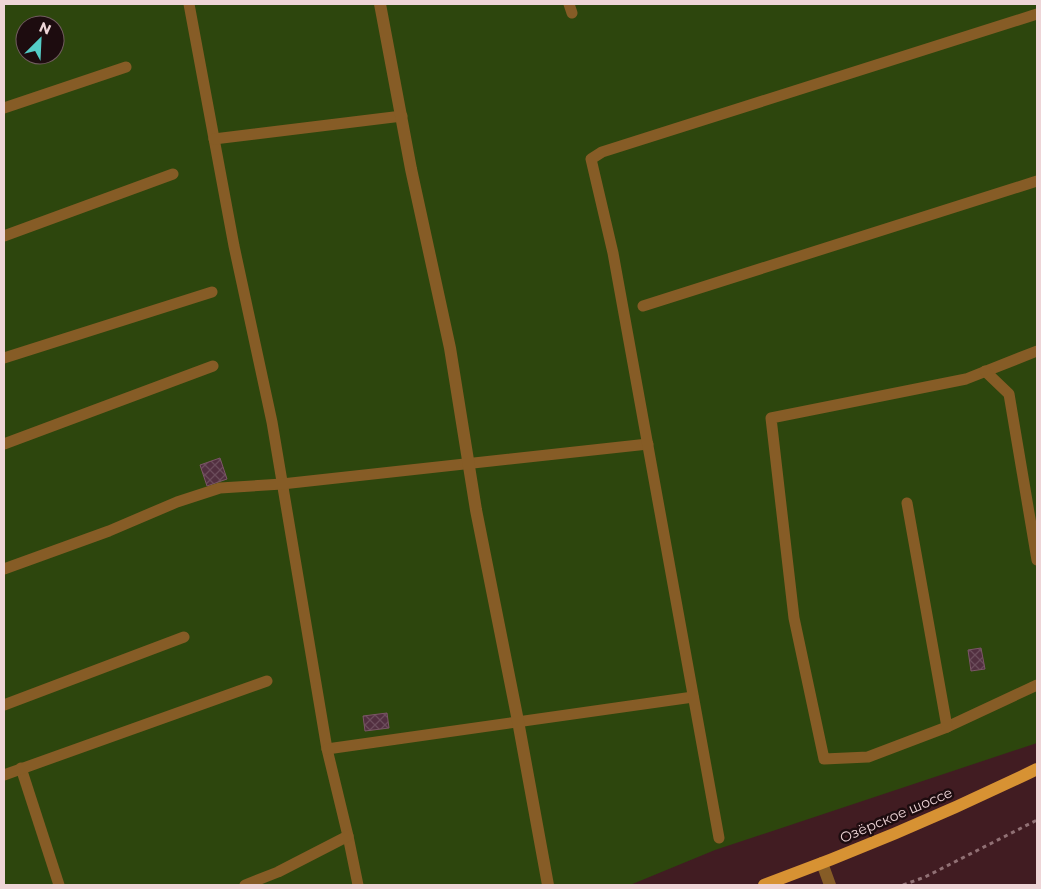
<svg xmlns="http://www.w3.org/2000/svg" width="1041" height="889" font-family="Montserrat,sans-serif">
<defs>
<pattern id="building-cross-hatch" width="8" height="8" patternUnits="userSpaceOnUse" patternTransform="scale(1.25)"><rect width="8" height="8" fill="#522f40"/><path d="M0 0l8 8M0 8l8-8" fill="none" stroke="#6b4c5b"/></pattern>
</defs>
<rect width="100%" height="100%" fill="#411c22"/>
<path fill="#2d460d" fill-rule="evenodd" d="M 4,4 L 1037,4 L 1037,743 L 715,850 L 630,885 L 4,885 ZM 25,25 L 55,25 L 55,55 L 25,55 Z"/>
<g fill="url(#building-cross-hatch)" stroke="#7c5567">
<polygon points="220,458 227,479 207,486 200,465"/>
<polygon points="981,648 985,669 971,671 968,650"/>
<polygon points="387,713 389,728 365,731 363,716"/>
</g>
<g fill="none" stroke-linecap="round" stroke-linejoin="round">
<polyline stroke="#907074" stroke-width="3" stroke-dasharray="4 4" stroke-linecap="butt" points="903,885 925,877 1037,820"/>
<g stroke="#865c26" stroke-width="11">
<polyline points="189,4 234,246 272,422 327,749 348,836 358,885"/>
<polyline points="569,4 572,13"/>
<polyline points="4,108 126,67"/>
<polyline points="214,139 402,116"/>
<polyline points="4,236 173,174"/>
<polyline points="643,306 1037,181"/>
<polyline points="1037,351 966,379 771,418 794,618 824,759 868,757 947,727 1037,685"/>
<polyline points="4,358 212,292"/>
<polyline points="985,371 1009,394 1037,560"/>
<polyline points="4,444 213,366"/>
<polyline points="907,503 947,727"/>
<polyline points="4,569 109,531 177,502 220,488 282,484 648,444"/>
<polyline points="4,705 184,637"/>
<polyline points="327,749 693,697"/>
<polyline points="21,768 59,885"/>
<polyline points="4,775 267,681"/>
<polyline points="719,838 613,253 591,159 602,152 1037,14"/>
<polyline points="245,885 278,872 348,836"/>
</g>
<g stroke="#865c26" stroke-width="12">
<polyline points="380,4 411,169 450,348 476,510 518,721 548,885"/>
<polyline points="822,863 830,885"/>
</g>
<path stroke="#d79233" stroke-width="12" d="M 764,885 C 857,851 949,812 1037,769"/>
</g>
<g text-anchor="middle" stroke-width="5" stroke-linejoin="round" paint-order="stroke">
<g font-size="14" fill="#eed5d7" stroke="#1d0c0f">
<text transform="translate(896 815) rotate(-23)" y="5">Озёрское шоссе</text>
</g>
</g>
<rect width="1041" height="889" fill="none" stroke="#eed5d7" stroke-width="10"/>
<g transform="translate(40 40) rotate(24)"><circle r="24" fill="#1d0c0f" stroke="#715c5f"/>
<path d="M0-4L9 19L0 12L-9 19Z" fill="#54cdc7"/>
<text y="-8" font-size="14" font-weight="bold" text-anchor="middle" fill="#eed5d7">N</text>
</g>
</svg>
